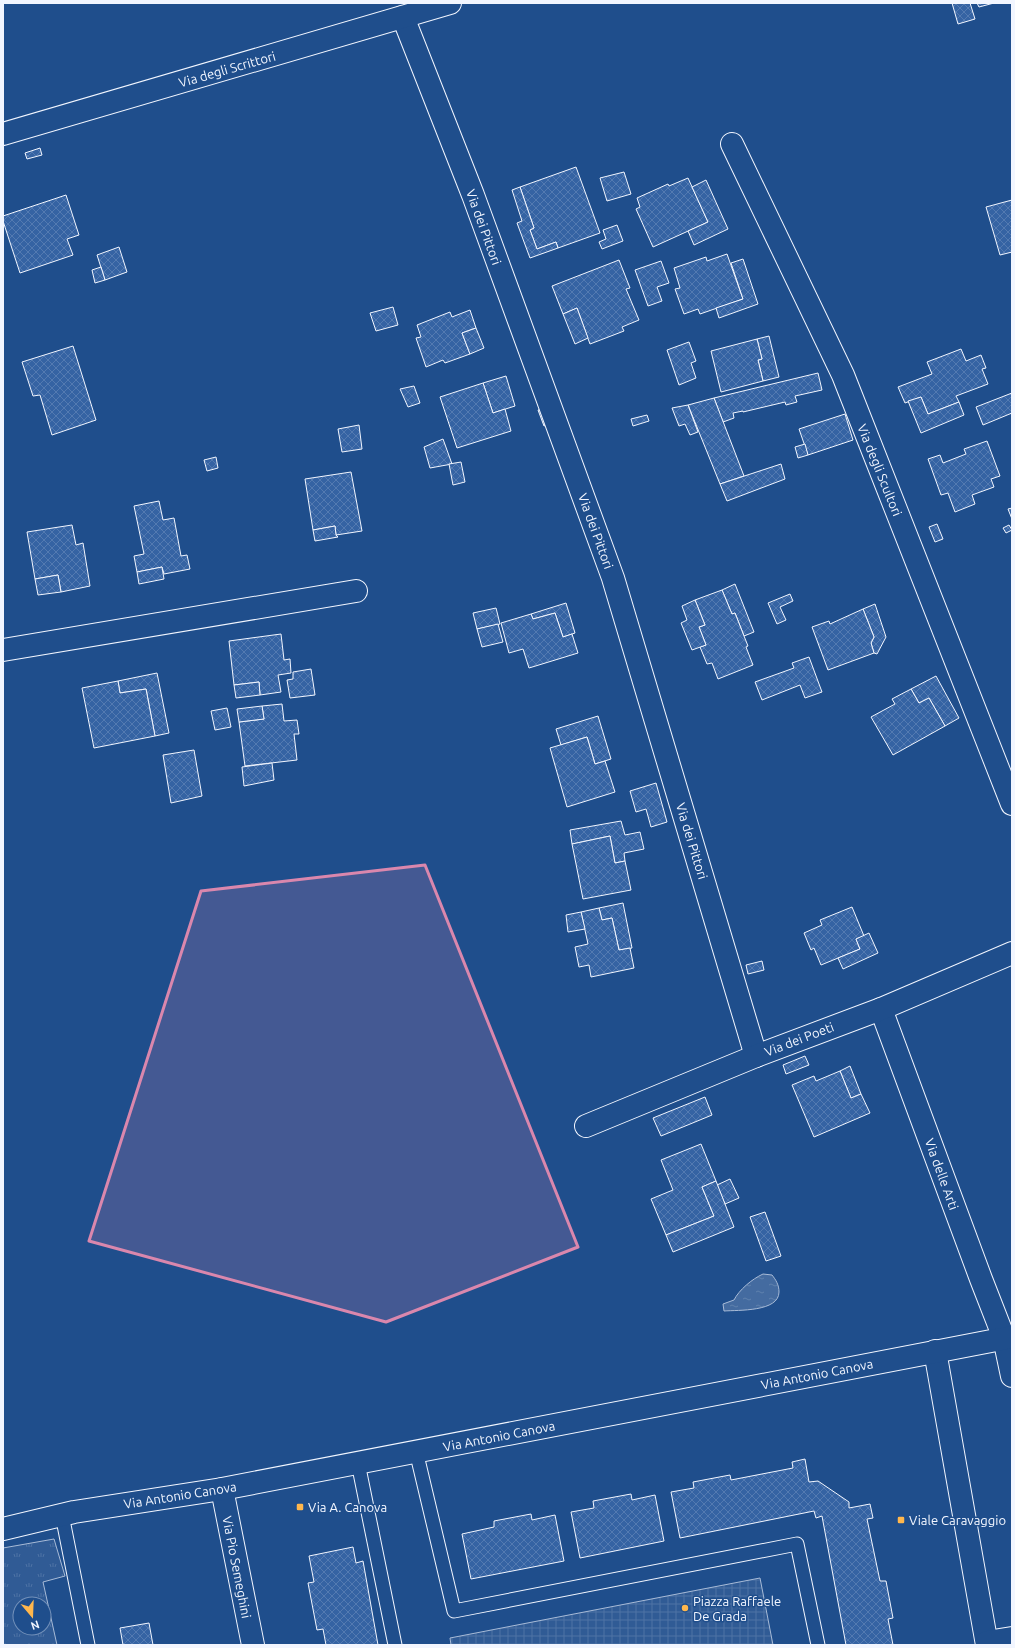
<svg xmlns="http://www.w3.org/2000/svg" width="1015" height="1648" font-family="Ubuntu,sans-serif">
<defs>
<pattern id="grass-tufts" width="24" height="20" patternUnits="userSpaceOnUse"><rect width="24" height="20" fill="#305b95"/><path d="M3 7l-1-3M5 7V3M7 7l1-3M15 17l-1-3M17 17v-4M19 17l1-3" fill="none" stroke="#4e73a5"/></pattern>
<pattern id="plaza-grid" width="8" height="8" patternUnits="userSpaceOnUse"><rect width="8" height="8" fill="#305b95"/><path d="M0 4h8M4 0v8" fill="none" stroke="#4e73a5"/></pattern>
<pattern id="water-ripples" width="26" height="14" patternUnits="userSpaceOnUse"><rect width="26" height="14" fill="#446ba0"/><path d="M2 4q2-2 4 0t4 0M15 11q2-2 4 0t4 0" fill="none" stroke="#5f81ae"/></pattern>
<pattern id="building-cross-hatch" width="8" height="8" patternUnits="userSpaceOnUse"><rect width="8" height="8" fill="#3563a3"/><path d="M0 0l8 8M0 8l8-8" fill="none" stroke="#537ab1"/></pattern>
</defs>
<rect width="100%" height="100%" fill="#1f4e8c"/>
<path fill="url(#grass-tufts)" stroke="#a8bbd7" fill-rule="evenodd" d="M 54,1539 L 65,1576 L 43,1582 L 57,1645 L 3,1645 L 3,1548 ZM 20,1604 L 44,1604 L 44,1628 L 20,1628 Z"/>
<polygon fill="url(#plaza-grid)" stroke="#a8bbd7" points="760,1578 773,1645 451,1645 450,1638"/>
<path fill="url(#water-ripples)" stroke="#a8bbd7" d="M 763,1274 L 772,1275 C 776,1280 779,1285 779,1292 C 779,1312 738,1310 724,1311 L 723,1304 L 734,1300 C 739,1290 752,1279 763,1274 Z"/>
<g fill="url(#building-cross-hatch)" stroke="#f2f6ff">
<polygon points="952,3 970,3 975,19 958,24"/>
<polygon points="977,3 994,3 979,7"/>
<polygon points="40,148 42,155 27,159 25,153"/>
<polygon points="576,167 600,233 558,248 556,242 537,249 530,230 534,228 520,187"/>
<polygon points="624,172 631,194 607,201 600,178"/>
<polygon points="688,178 708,222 653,247 636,209 640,207 637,198 668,184 669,186"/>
<polygon points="706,180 728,229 694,245 688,231 708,222 692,187"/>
<polygon points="520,187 534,228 530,230 537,249 556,242 558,248 530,258 517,223 522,221 512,190"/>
<polygon points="66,195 79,235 67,239 73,255 20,273 3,221 3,216"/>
<polygon points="1012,200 1012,252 1000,255 986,207"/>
<polygon points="617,225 623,241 602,249 599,242 606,239 603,230"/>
<polygon points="119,247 127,272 105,280 97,255"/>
<polygon points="727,254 743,299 700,314 698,309 684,314 675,289 680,288 674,268 706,257 707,261"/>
<polygon points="743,259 758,304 719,318 716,308 743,299 731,263"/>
<polygon points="619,260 630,288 626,289 639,320 622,327 624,331 590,344 577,308 563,314 552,286"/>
<polygon points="661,261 669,283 657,287 662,301 648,306 635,270"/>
<polygon points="101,267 105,280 95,283 92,270"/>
<polygon points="393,307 398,325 376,331 370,313"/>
<polygon points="577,308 588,338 575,344 563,314"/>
<polygon points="470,310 476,328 462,333 470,354 445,363 443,360 426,367 416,338 421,337 417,325 450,312 452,317"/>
<polygon points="476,328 484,348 470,354 462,333"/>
<polygon points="769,336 779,377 763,381 758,360 762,359 757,339"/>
<polygon points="757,339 762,359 758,360 763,381 721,392 711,351"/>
<polygon points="689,342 696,361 691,363 696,378 679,385 667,350"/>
<polygon points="73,346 96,420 52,435 40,395 33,396 22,362"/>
<polygon points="961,349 966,361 981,355 986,368 982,369 988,384 956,396 959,402 928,414 921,397 905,403 898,387 932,374 927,362"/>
<polygon points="818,373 822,390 795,396 797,402 786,405 785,402 743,412 743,411 733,413 734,418 723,422 714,398"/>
<polygon points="506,376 515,406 493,413 483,383"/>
<polygon points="483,383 493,413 505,409 511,431 457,448 440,397"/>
<polygon points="414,386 420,403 408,407 400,389"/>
<polygon points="1012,393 1012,413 983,425 976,407"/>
<polygon points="921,397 928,414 959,402 964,415 921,433 908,401"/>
<polygon points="714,398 744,476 720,484 688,405"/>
<polygon points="688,405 698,432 690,435 685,424 679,426 672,408"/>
<polygon points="547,407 552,422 544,426 538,410"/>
<polygon points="845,414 853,440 808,455 799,429"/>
<polygon points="647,415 649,421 633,426 631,419"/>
<polygon points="359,425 362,449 342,452 338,429"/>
<polygon points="443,439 452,464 430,468 424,447"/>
<polygon points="987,441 1000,476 991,479 994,487 972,495 975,504 955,512 948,493 941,495 928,459 940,455 943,463 966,454 964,449"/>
<polygon points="805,444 808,455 798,458 795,447"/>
<polygon points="216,457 218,468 207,471 204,460"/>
<polygon points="461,462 465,482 453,485 449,464"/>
<polygon points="781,464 785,479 727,501 720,484"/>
<polygon points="351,472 362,531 336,535 335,526 313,530 305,479"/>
<polygon points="159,501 163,520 174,518 181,556 187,555 190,569 164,574 162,567 137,572 134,556 144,554 134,506"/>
<polygon points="1012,508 1012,519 1008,509"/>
<polygon points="937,524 943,539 935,542 929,527"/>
<polygon points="72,525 76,545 83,543 90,586 61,592 58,575 35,579 27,532"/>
<polygon points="1009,525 1012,530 1006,533 1003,528"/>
<polygon points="335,526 336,535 338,537 315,541 313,530"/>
<polygon points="162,567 164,579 139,584 137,572"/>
<polygon points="58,575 61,592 38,595 35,579"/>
<polygon points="735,584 754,632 744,636 735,613 732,614 722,590"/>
<polygon points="722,590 732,614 735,613 744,636 748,646 746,647 753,665 718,679 712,663 707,664 700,647 706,645 699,627 705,625 695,600"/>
<polygon points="790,594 793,601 780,607 786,620 777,624 768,603"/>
<polygon points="695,600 705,625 699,627 706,645 692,650 681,623 687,620 682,606"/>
<polygon points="566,603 575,633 563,637 555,613 533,619 531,614"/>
<polygon points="875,604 886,637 877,654 874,653 871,643 874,637 863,609"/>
<polygon points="496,608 500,624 477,629 473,613"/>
<polygon points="863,609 874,637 871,643 874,653 828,670 812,627 829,621 830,624"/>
<polygon points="555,613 563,637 572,634 578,653 529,668 523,649 509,653 501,623 531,614 533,619"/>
<polygon points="498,624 503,642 482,647 477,629"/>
<polygon points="281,634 284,660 290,659 291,673 278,675 281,692 260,695 259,682 234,685 229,641"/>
<polygon points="809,657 822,692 805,698 800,685 762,700 755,682 794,668 792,663"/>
<polygon points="311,669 315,695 290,698 287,680 293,679 293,672"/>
<polygon points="157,673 169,733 155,736 146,689 120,693 118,681"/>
<polygon points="936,676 959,718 945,726 929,698 919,703 911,689"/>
<polygon points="118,681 120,693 146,689 155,736 94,748 82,688"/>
<polygon points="259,682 260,695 236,698 234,685"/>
<polygon points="911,689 919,703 929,698 945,726 893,755 871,717 895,704 892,699"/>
<polygon points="282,704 284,721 297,720 299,734 294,734 297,760 245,766 239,722 264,719 262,706"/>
<polygon points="262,706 264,719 239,722 237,709"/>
<polygon points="227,708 231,727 215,730 211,711"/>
<polygon points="598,716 611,759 595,764 587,737 561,745 556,729"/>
<polygon points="587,737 595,764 605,761 615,792 567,807 550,748"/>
<polygon points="194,750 202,796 171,803 163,755"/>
<polygon points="272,763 274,780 244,786 242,767"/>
<polygon points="656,783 667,822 651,827 646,809 636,812 630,791"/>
<polygon points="621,821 625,835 640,832 644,849 624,853 625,861 615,863 610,836 572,844 570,830"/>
<polygon points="610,836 615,863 625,861 631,890 583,899 572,844"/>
<polygon points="623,903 632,948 619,950 612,918 602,920 599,908"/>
<polygon points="852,907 864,936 856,939 860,949 821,965 814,948 811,950 804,933 822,925 820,920"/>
<polygon points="599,908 602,920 612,918 619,950 630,948 634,968 591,977 589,965 579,967 575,947 588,944 581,912"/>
<polygon points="581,912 585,929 568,932 566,915"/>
<polygon points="869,933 878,953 843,969 838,958 860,949 856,939"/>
<polygon points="762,961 764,970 748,974 746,965"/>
<polygon points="805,1056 809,1065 786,1074 783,1065"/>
<polygon points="850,1066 861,1094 851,1098 840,1071"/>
<polygon points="840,1071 851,1098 861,1094 870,1113 814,1137 792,1085 814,1076 816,1081"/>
<polygon points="705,1097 712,1115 661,1136 653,1118"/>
<polygon points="701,1144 716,1181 702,1187 714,1216 666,1235 651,1199 673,1190 661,1160"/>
<polygon points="730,1179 739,1198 725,1204 717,1185"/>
<polygon points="716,1181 734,1227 673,1252 666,1235 714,1216 702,1187"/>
<polygon points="765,1212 781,1256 766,1261 750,1217"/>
<polygon points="805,1459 809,1482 818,1481 849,1502 849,1508 870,1504 873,1518 867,1519 880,1581 886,1581 893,1618 888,1619 893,1645 846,1645 822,1516 816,1518 814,1511 680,1538 671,1492 694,1488 693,1482 730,1475 731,1480 793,1468 792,1462"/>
<polygon points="631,1494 632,1500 655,1495 664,1541 580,1558 571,1512 594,1508 593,1501"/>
<polygon points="531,1514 532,1520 555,1515 564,1561 471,1579 462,1534 494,1527 494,1521"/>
<polygon points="353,1547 356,1563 363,1561 378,1645 326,1645 323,1629 317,1630 308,1583 314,1582 309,1556"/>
<polygon points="149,1623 153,1645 123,1645 120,1628"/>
</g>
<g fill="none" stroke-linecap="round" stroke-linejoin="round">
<defs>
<g id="service">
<polyline points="416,1451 454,1611 797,1544 818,1645"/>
<polyline points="358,1463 395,1645"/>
<polyline points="62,1515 88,1645"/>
</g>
<g id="minor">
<polyline points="403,17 473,195 613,578 756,1056"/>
<polyline points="3,134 450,3"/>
<polyline points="732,144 843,375 1012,804"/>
<polyline points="3,650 356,591"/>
<polyline points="881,1009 981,1279 1004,1338 1012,1376"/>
<polyline points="586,1126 756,1056 881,1009 1012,953"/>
<polyline points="935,1351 987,1645"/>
<polyline points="222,1489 253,1645"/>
<polyline points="3,1529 74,1512 222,1489 1012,1337"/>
<polyline points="987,1642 1012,1638"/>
</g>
</defs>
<use href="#service" stroke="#f2f6ff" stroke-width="15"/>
<use href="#minor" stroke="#f2f6ff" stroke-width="24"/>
<use href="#service" stroke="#1f4e8c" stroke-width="13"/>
<use href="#minor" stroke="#1f4e8c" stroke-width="22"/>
</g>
<path fill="#da87ad" fill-opacity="0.2" stroke="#da87ad" stroke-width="3" stroke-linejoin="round" d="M 425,865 L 578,1247 L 386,1322 L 89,1241 L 201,891 Z"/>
<g fill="#ffb74d" stroke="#1f4e8c" stroke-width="1.5">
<rect x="296" y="1503" width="8" height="8" rx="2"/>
<rect x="897" y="1516" width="8" height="8" rx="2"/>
<circle cx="685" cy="1608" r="4"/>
</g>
<g text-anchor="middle" stroke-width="3" stroke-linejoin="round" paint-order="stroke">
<g font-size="13" fill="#f2f6ff" stroke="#1f4e8c">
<text transform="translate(227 69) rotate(-16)" y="5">Via degli Scrittori</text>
<text transform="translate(484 227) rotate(70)" y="5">Via dei Pittori</text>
<text transform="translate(880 470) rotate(68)" y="5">Via degli Scultori</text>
<text transform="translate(596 531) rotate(70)" y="5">Via dei Pittori</text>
<text transform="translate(692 841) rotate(73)" y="5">Via dei Pittori</text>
<text transform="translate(799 1039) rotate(-21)" y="5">Via dei Poeti</text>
<text transform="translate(942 1174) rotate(70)" y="5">Via delle Arti</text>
<text transform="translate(817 1374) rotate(-11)" y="5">Via Antonio Canova</text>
<text transform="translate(499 1436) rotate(-11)" y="5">Via Antonio Canova</text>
<text transform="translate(180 1495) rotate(-9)" y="5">Via Antonio Canova</text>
<text transform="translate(237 1567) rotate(79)" y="5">Via Pio Semeghini</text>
</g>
<g font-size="13" fill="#f2f6ff" stroke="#1f4e8c" text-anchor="start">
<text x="308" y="1512">Via A. Canova</text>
<text x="909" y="1525">Viale Caravaggio</text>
<text x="693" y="1606">Piazza Raffaele<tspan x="693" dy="15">De Grada</tspan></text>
</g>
</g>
<rect width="1015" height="1648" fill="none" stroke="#f2f6ff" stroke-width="8"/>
<g transform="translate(32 1616) rotate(161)"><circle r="19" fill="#1f4e8c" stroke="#7391ba"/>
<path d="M0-3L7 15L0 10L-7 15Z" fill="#ffb74d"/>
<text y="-6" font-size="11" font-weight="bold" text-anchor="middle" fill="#f2f6ff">N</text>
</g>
</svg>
